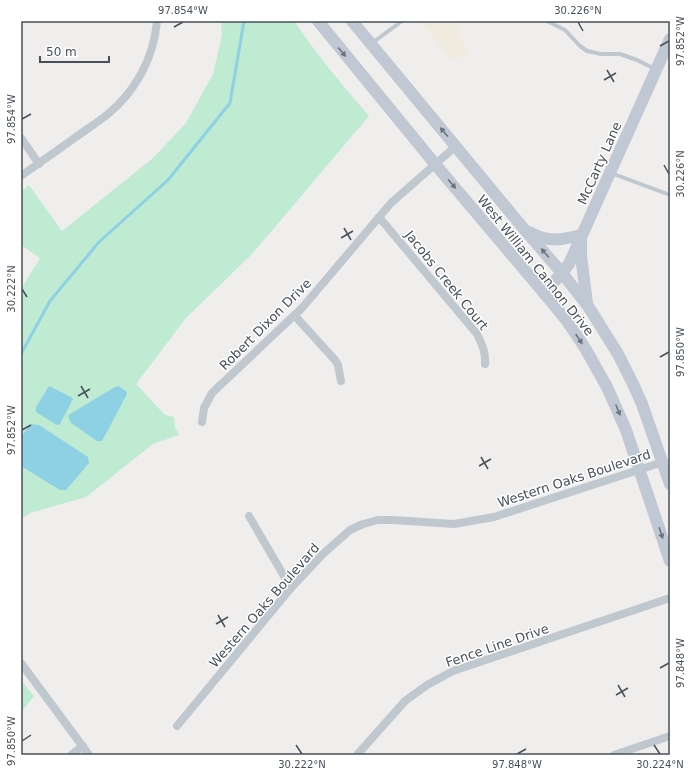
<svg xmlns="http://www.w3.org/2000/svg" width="691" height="776" font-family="'DejaVu Sans',sans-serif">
<rect width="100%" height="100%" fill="#f0eded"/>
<g fill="#beebd1">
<path d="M 221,21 L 294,21 C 317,55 343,86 369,116 L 252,254 L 186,318 L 136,384 L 165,415 L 174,417 L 175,427 L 179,435 L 153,444 L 86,497 L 30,513 L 21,519 L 21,289 L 40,258 L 21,245 L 21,192 L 29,185 L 62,231 L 153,158 L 186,123 L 213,74 L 222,35 Z"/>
<polygon points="21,680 34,696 21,713"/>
</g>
<polygon fill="#f0ebdf" points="428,21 455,21 468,54 451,60 423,23"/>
<g fill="#8ed1e5">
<polygon points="49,386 71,397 73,399 60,424 57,425 36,412 36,407"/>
<polygon points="118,386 126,391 127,394 102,441 97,441 71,423 68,416 70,414 115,387"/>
<polygon points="31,424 39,425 88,457 89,463 66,490 60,490 21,466 21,437"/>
</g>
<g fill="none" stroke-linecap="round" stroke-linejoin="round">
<polyline stroke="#8ed1e5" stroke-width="3" points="21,354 50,301 99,242 168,180 230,103 244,21"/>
<g stroke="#bfc7cf" stroke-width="4">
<polyline points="547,21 565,30 580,46 587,51 601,54 620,54 637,60 655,69"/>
<polyline points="372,43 402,21"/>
<polyline points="611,173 670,195"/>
</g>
<g stroke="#bfc7cf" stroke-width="8">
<polyline points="21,138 39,164"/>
<path d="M 21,176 C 39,163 58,150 76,137 C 87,129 98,122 108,114 C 136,91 154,57 157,21"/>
<path d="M 379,217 L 477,334 C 482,344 486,353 485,364"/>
<polyline points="295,316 335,360 338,365 341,381"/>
<polyline points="202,422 204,408 212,393 302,308 391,203 456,146"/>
<polyline points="249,516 291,588"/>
<polyline points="21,663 89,755"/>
<polyline points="177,726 291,588 323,554 350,530 363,524 378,520 393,520 454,524 494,517 663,462"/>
<polyline points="71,755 83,746"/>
<polyline points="357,755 405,701 427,685 453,671 670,598"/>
<polyline points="614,755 670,736"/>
</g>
<g stroke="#bfc8d3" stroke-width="12">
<polyline points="318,21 435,164 544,293 567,321 585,348 607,387 626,430 670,561"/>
<polyline points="352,21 524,229 562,273 588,306 618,354 634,386 642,404 670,484"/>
<path d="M 529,232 C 548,243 561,240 581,235"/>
<polyline points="581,240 581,256 587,303"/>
<polyline points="544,293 562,273 569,264 670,39"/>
</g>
</g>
<defs><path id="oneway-solid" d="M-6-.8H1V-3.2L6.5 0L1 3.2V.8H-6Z"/></defs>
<g fill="#6b747e">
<use href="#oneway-solid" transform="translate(342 52) rotate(50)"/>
<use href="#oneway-solid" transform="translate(444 132) rotate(-130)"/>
<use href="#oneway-solid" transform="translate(452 184) rotate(50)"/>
<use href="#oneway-solid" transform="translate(545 253) rotate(-131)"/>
<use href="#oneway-solid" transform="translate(579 339) rotate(56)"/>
<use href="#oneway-solid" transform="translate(618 410) rotate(68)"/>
<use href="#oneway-solid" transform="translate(661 533) rotate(72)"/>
</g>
<path fill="none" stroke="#475059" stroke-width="1.5" d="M 578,22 L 583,31M 174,27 L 183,22M 660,46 L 669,41M 607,70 L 614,82M 604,80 L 616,73M 22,119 L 31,114M 664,165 L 669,174M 344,228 L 351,240M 341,238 L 353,231M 22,289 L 27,297M 660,357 L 669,352M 81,386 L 88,398M 78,396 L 90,389M 22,430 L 31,425M 481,457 L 488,469M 479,466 L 491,459M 218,615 L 225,627M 216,624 L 228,617M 660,668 L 669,663M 618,685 L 625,697M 616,695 L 628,688M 22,741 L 31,735M 296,745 L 302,754M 654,745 L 660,754M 517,754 L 526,749"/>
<g text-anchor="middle" stroke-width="3" stroke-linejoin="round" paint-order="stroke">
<g font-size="13" fill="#475059" stroke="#fff">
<text transform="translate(599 163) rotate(-66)" y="5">McCarty Lane</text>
<text transform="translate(536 265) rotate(51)" y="5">West William Cannon Drive</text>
<text transform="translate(447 280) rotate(51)" y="5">Jacobs Creek Court</text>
<text transform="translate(265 324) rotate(-45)" y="5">Robert Dixon Drive</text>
<text transform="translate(574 478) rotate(-18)" y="5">Western Oaks Boulevard</text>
<text transform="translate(264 605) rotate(-49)" y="5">Western Oaks Boulevard</text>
<text transform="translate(497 645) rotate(-19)" y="5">Fence Line Drive</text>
</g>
</g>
<rect width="691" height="776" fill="none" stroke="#ffffff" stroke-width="44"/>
<path d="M40 56v6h69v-6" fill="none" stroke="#475059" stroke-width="2"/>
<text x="46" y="56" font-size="12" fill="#475059" stroke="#ffffff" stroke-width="3" paint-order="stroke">50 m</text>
<rect x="22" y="22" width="647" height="732" fill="none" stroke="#475059" stroke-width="1.5"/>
<g font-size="10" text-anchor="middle" fill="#475059">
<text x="183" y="14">97.854°W</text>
<text x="578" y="14">30.226°N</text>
<text transform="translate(680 41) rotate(-90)" y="4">97.852°W</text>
<text transform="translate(11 119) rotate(-90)" y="4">97.854°W</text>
<text transform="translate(680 174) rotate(-90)" y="4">30.226°N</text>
<text transform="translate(11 289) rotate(-90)" y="4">30.222°N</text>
<text transform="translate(680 352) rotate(-90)" y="4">97.850°W</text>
<text transform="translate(11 430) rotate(-90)" y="4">97.852°W</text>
<text transform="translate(680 663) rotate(-90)" y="4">97.848°W</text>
<text transform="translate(11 741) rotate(-90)" y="4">97.850°W</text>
<text x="302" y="768">30.222°N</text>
<text x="517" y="768">97.848°W</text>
<text x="660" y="768">30.224°N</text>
</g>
</svg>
